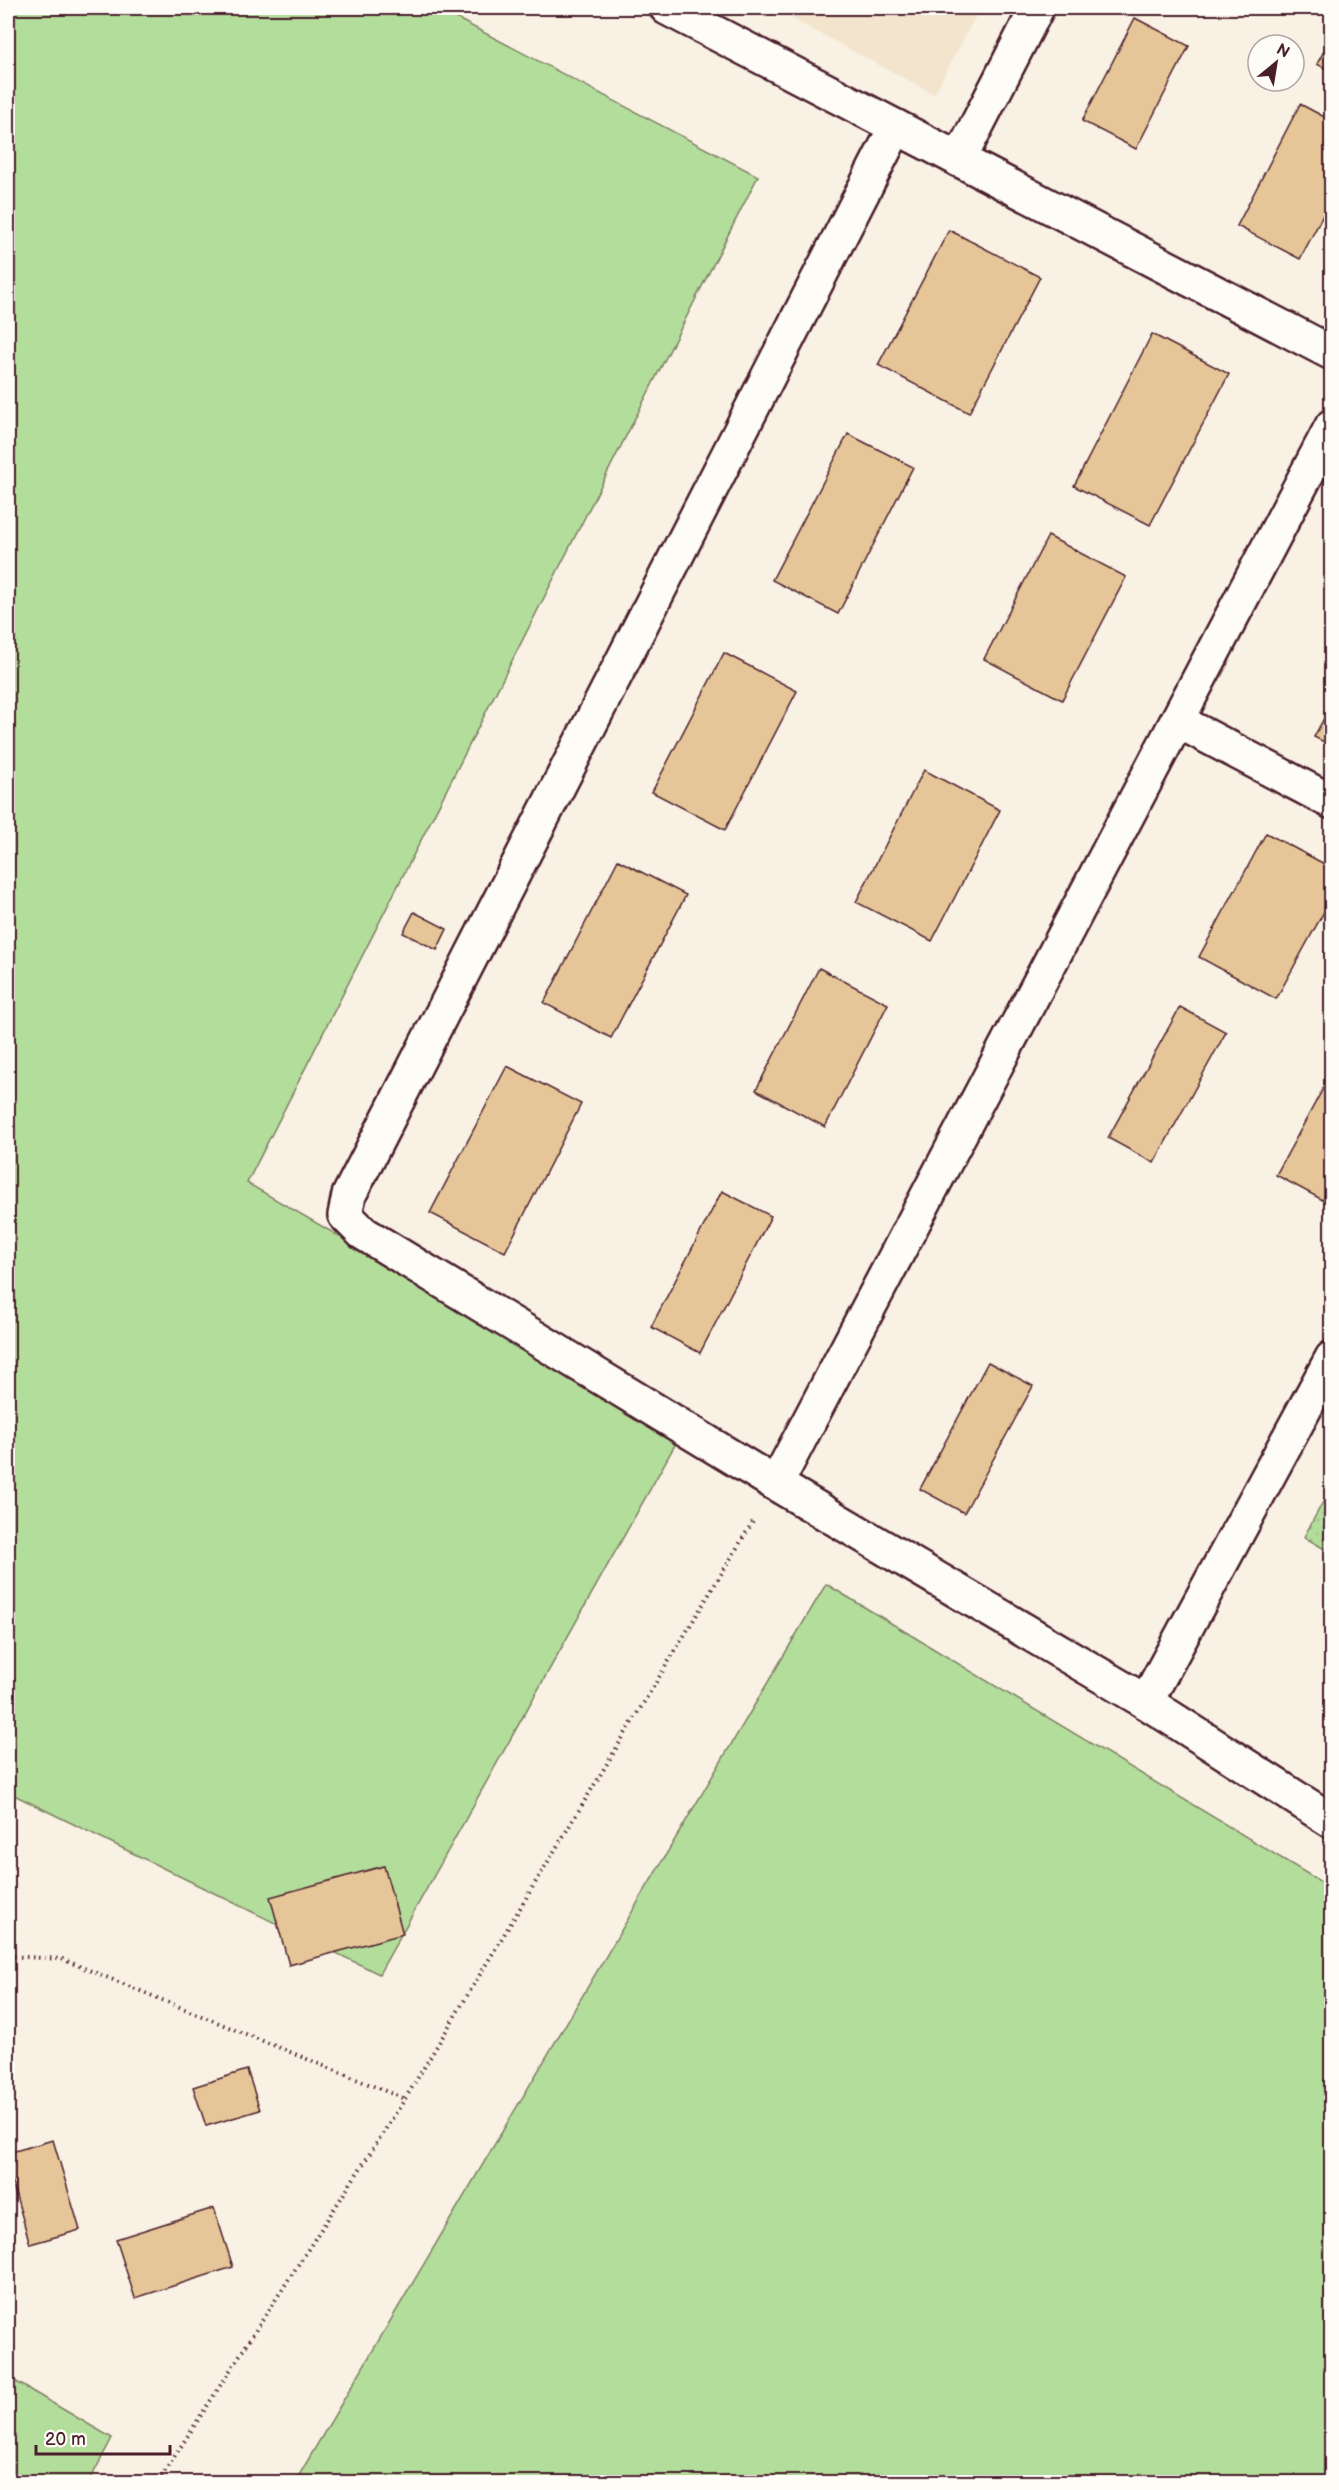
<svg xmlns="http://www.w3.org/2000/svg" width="1339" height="2490" font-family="'Balsamiq Sans',sans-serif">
<defs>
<pattern id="park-dots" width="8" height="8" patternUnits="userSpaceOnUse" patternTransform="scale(1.5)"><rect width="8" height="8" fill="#b3dd9b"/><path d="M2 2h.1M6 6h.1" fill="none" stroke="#9bbd86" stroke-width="1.8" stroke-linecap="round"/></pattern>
</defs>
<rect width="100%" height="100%" fill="#f8f1e4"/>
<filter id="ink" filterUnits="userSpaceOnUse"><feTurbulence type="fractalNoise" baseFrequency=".0167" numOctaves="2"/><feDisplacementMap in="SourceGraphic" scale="12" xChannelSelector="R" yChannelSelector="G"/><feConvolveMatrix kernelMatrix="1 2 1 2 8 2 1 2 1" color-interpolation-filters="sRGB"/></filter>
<g filter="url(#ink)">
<polygon fill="#f3e4cd" points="772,8 980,8 934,94"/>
<g fill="#b3dd9b" stroke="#7e7e63" stroke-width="1.5">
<polygon points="8,8 437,8 758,176 247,1183 681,1434 379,1974 8,1792"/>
<polygon points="826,1584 1331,1888 1331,2482 295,2482"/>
<polygon points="8,2377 112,2438 89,2482 8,2482"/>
</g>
<polygon fill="url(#park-dots)" stroke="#7e7e63" stroke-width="1.5" points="1331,1487 1331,1553 1304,1537"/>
<g fill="#e6c598" stroke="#4a1f2b" stroke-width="1.5">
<polygon points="1135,18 1189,46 1136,149 1082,121"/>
<polygon points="1332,36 1332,72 1317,64"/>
<polygon points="1300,104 1332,121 1332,198 1300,259 1237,226"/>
<polygon points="949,230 1040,277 969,413 878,365"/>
<polygon points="1152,334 1229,374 1150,525 1074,486"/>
<polygon points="848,434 913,467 838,614 772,580"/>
<polygon points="1048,536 1126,577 1062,700 984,659"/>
<polygon points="724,653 797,691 725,830 652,792"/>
<polygon points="1332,703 1332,746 1314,737"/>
<polygon points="924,770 1000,810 932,941 856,902"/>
<polygon points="1266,833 1332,868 1332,897 1276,999 1199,957"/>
<polygon points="618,860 686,895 611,1038 544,1003"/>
<polygon points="414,912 447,929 437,950 403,933"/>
<polygon points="819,968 888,1004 825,1127 756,1090"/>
<polygon points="1180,1007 1226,1032 1154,1163 1108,1138"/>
<polygon points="507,1066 581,1104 505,1252 430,1213"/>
<polygon points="1325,1085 1332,1088 1332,1205 1276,1175"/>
<polygon points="722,1191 771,1216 700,1353 651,1327"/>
<polygon points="988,1362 1033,1386 964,1513 920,1489"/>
<polygon points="384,1866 403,1934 289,1965 270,1897"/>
<polygon points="247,2070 260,2110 206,2126 193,2087"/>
<polygon points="53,2140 80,2230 30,2244 8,2168 8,2153"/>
<polygon points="214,2208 233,2267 135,2298 116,2239"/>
</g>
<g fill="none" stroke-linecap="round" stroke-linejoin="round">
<defs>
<g id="minor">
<polyline points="667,8 1332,353"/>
<polyline points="896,127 349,1195 345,1215 363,1233 776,1484 1146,1702 1332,1821"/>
<polyline points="959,160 1037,8"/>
<polyline points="1178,721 1332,802"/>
<polyline points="776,1484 1332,426"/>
<polyline points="1146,1702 1332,1358"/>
</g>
</defs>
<use href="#minor" stroke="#4a1f2b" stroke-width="38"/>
<g stroke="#4a1f2b" stroke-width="4" stroke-dasharray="1.5 4.5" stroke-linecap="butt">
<polyline points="8,1956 62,1959 405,2099"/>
<polyline points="158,2482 405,2099 755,1518"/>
</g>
<use href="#minor" stroke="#fdfcf7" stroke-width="33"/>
</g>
</g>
<rect width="1339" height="2490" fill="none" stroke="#fdfcf7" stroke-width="30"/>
<rect x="15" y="15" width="1309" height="2460" fill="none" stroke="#4a1f2b" stroke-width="2" filter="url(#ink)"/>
<g transform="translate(1276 63) rotate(30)"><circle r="28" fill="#fdfcf7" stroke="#b5a4a5" stroke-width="1.5"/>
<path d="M0-4.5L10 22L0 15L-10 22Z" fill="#4a1f2b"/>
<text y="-9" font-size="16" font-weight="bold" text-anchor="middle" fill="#4a1f2b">N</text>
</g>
<path d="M36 2445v9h134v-9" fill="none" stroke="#4a1f2b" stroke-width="3"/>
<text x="45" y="2445" font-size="18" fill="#4a1f2b" stroke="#fdfcf7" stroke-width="4.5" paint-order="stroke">20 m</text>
</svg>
